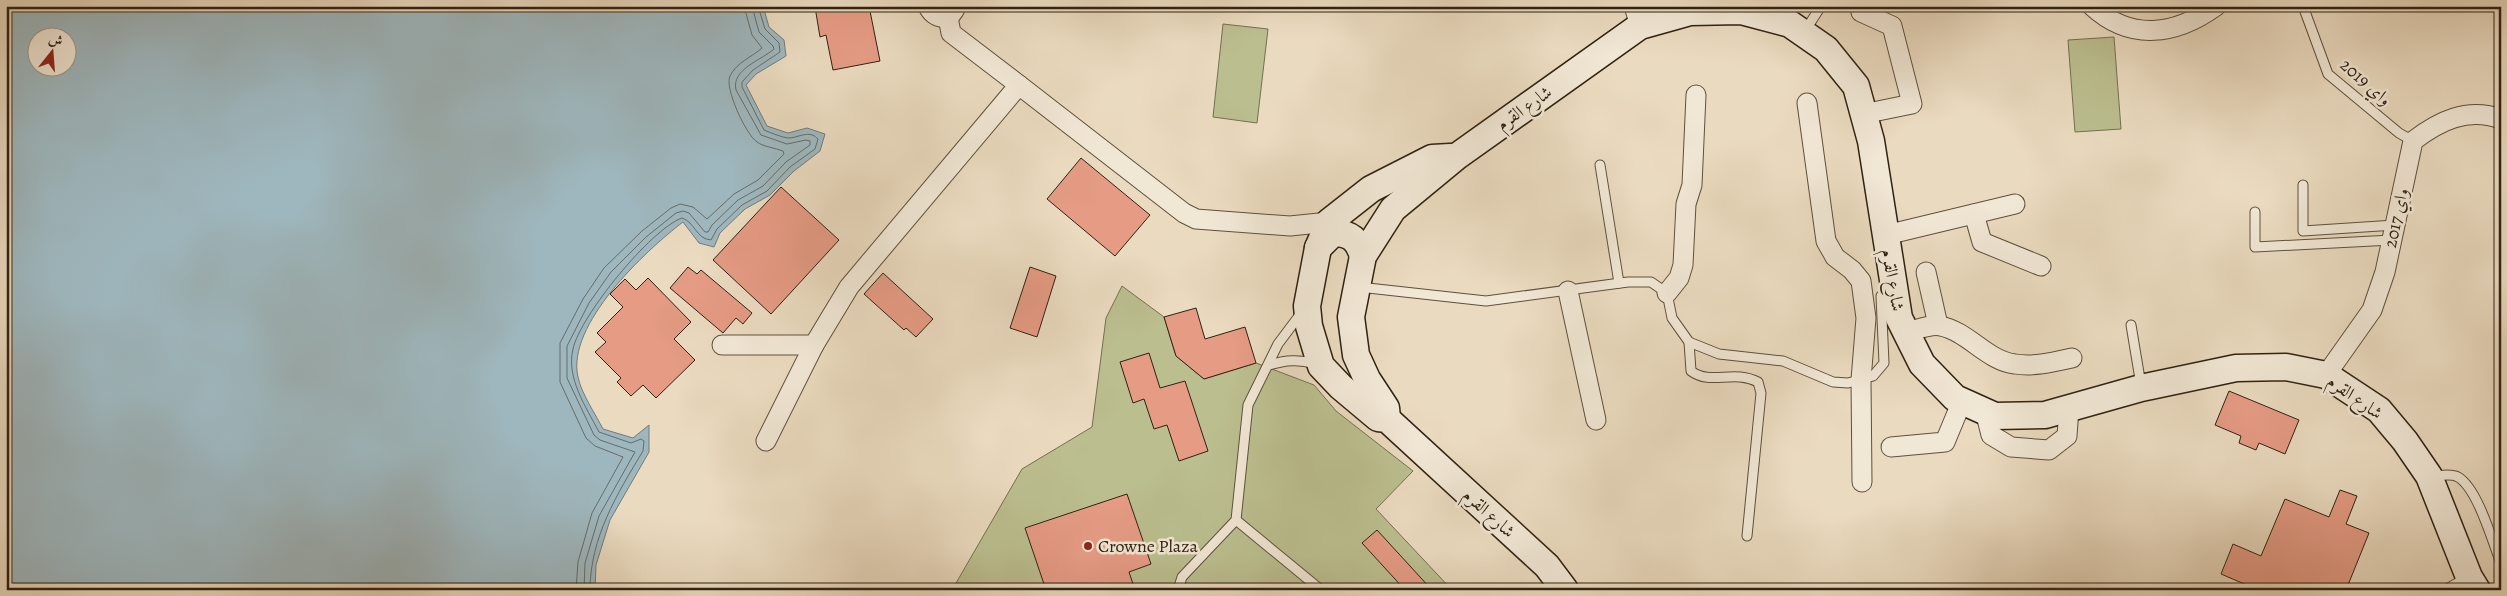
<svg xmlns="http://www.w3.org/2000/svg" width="2507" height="596" font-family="Alegreya,Amiri,serif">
<rect width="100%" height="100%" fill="#eadabf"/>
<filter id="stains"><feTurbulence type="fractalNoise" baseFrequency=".004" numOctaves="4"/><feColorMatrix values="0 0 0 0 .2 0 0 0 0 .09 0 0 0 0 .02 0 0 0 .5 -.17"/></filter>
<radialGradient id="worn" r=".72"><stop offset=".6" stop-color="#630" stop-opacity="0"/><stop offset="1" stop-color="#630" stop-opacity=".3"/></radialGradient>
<g fill="#bbbe8f" stroke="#757050">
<polygon points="1223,24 1268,29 1257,123 1213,117"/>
<polygon points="2114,37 2121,129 2075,132 2068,40"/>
<polygon points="1122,286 1164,317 1176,356 1204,379 1256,363 1314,385 1336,411 1413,471 1376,509 1452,590 952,590 1022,469 1092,427 1106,318"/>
</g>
<path fill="#9eb7be" stroke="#727b79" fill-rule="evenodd" d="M 6,6 L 763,6 L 769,27 L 784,40 L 786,56 L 756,74 L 746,85 L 767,126 L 788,133 L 807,128 L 825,134 L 820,151 L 794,171 L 770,195 L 745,209 L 720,233 L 714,247 L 699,243 L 683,222 C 645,251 566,325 578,377 C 581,393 596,415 603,429 L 633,438 L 649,425 L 649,452 L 610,520 L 596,565 L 595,590 L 6,590 ZM 38,38 L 68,38 L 68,68 L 38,68 Z"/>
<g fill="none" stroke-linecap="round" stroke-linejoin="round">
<g stroke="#666c68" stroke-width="1">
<path d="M 576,590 L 578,562 L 592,513 L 623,457 L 595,446 L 586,438 L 560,382 L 560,343 L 583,299 L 604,268 L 642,231 L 671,208 L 680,204 L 693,207 L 707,219 L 734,194 L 758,180 L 784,154 L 783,151 C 775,148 764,147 757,142 C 746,135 724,87 730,76 C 737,62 752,57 762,48 L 752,35 L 744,6"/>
<path d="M 584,590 L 585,563 L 599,516 L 635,452 L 600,440 L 594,435 L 567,378 L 567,346 L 589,303 L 611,272 L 646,237 L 676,213 L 683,211 L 689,213 L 705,232 L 708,232 L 712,225 L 738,200 L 763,186 L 786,162 L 810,145 L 810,141 L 806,140 L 787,144 L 761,135 L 736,90 C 731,69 762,60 774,49 L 773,46 L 759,32 L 752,6"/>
<path d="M 590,590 C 590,538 617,494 643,451 L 644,441 L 641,439 L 631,443 L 599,432 C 586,407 566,378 573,349 C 580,316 651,229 682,218 C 695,222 696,239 711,240 L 717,229 L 742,205 L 767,191 L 790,167 L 815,149 L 818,139 C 809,129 799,138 788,138 C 781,137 771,133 764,130 L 742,87 L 742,82 L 753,70 L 780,52 L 779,43 L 765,29 L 758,6"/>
</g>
</g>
<g fill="#e59b84" stroke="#2f2212">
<polygon points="869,6 880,61 833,70 826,35 820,37 815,7"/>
<polygon points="1081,158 1150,215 1115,256 1047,199"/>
<polygon points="781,187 839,240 771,314 713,260"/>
<polygon points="688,267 697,274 701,270 752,313 743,324 736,318 723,333 670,288"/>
<polygon points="1030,267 1056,276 1037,337 1010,328"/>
<polygon points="883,273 933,319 916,337 906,328 904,330 864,294"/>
<polygon points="648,278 691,322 674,339 695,360 656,398 643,385 631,396 617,382 621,378 595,352 606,342 597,333 623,307 610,294 625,279 636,290"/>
<polygon points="1196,308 1205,339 1245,327 1256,363 1204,379 1176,356 1164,317"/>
<polygon points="1149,353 1160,388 1185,381 1208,451 1179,461 1167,425 1154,429 1144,399 1133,403 1120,362"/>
<polygon points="2229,391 2299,420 2285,454 2259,443 2256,450 2239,443 2241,436 2215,425"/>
<polygon points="2340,490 2357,496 2346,524 2369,533 2346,590 2247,590 2249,586 2221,574 2233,544 2261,556 2285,499 2329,517"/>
<polygon points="1127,494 1151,564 1129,572 1135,590 1046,590 1025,528"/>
<polygon points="1377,530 1432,590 1405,590 1362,543"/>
</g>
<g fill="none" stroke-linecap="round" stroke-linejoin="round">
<defs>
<g id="lane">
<polyline points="2303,6 2328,74 2399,133 2413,141"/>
<polyline points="1805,31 1821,6"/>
<polyline points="1600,165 1619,283"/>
<polyline points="2303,185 2303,231 2395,225"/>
<polyline points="2255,212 2255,247 2392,240"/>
<polyline points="1359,287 1486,301 1628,282 1651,282 1667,293 1672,318 1689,342 1719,354 1783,361 1833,382 1848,383 1873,376 1884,363 1881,296 1890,287"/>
<polyline points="2131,325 2141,385"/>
<path d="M 1689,342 L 1691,371 C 1711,386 1733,369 1758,382 L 1761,393 L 1747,536"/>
<path d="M 1269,365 C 1286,360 1299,359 1315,364"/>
<path d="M 2432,476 C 2440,476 2451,473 2458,477 C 2478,489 2492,541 2501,563"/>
<polyline points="1236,520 1321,590"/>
<polyline points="1178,590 1182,577 1236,520 1248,405 1278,344 1302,312"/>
<polyline points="2445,590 2466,578"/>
</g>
<g id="street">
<path d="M 928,6 C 934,20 951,22 956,6"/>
<polyline points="1634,6 1640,26"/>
<polyline points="1860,6 1861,12 1892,26 1912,104 1863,114"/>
<path d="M 2092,6 C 2131,42 2176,35 2216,6"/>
<polyline points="948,17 951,33 1019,85"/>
<polyline points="1807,103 1826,241 1835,257 1852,270 1861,281 1866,318 1861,380 1862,482"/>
<polyline points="1974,214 1982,242 2041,266"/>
<polyline points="1886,235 2015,204"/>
<polyline points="1926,272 1938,325"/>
<polyline points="1568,291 1596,420"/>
<polyline points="1667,293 1679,278 1683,265 1686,204 1692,185 1696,95"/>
<path d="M 1906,332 C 1916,330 1931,324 1940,326 C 1968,331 1987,361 2015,364 C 2034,367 2054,362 2072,358"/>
<polyline points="722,345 814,345 849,287 1019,85 1184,213 1196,219 1290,226 1329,222"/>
<path d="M 2326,375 L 2372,310 L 2385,272 L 2413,141 C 2439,121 2467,107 2501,119"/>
<polyline points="1985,411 1991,435 2011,447 2049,450 2067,436 2069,408"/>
<polyline points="766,441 814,345"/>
<polyline points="1891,447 1945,442 1962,401"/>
</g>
<g id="secondary">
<polyline points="1450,157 1432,158 1371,189 1329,222 1318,248 1307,306 1309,326 1321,366 1341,387 1378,418 1387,419 1547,566 1565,590"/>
<path d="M 1318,248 L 1333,233 C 1351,233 1358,240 1363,256"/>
<polyline points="1387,419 1386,408 1367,379 1356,355 1351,317 1363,256 1393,209 1456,157 1640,26 1690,12 1741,11 1790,24 1826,49 1856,86 1871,141 1899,318 1922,364 1955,398 1995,416 2045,415 2141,388 2236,368 2286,367 2326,375 2379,410 2405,441 2429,476 2469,577 2477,590"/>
</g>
</defs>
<use href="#lane" stroke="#5e503d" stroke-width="11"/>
<use href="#street" stroke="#5e503d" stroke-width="21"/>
<use href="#secondary" stroke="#2f2212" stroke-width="29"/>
<use href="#lane" stroke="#f1e7d5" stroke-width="9"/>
<use href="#street" stroke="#f1e7d5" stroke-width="19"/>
<use href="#secondary" stroke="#f1e7d5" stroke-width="26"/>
</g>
<circle fill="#8f2418" stroke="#f1e7d5" stroke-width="2" cx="1088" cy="546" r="5"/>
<g text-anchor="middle" stroke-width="5" stroke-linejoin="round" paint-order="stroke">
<g font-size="18" fill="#2f2212" stroke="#f1e7d5">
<text transform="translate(2366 82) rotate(41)" y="6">واي 2019</text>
<text transform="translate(1524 108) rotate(-35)" y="6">شارع القرم</text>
<text transform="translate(2396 218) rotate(-78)" y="6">واي 2017</text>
<text transform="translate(1893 280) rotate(80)" y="6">شارع القرم</text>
<text transform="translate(2355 397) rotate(35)" y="6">شارع القرم</text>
<text transform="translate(1489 513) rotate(42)" y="6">شارع القرم</text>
</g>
<g font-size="18" fill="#2f2212" stroke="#f1e7d5" text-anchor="start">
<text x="1098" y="552">Crowne Plaza</text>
</g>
</g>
<rect width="2507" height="596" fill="none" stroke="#eadabf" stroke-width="25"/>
<rect x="8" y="8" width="2492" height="581" fill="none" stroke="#2f2212" stroke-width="2.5"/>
<rect x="12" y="12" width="2482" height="571" fill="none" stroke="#2f2212"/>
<g transform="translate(52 52) rotate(17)"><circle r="24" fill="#f1e7d5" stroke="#a39887"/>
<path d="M0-4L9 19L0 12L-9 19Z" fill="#8f2418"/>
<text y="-8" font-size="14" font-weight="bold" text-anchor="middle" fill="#2f2212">ش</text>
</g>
<rect width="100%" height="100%" filter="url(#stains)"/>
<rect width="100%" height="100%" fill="url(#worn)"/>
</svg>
